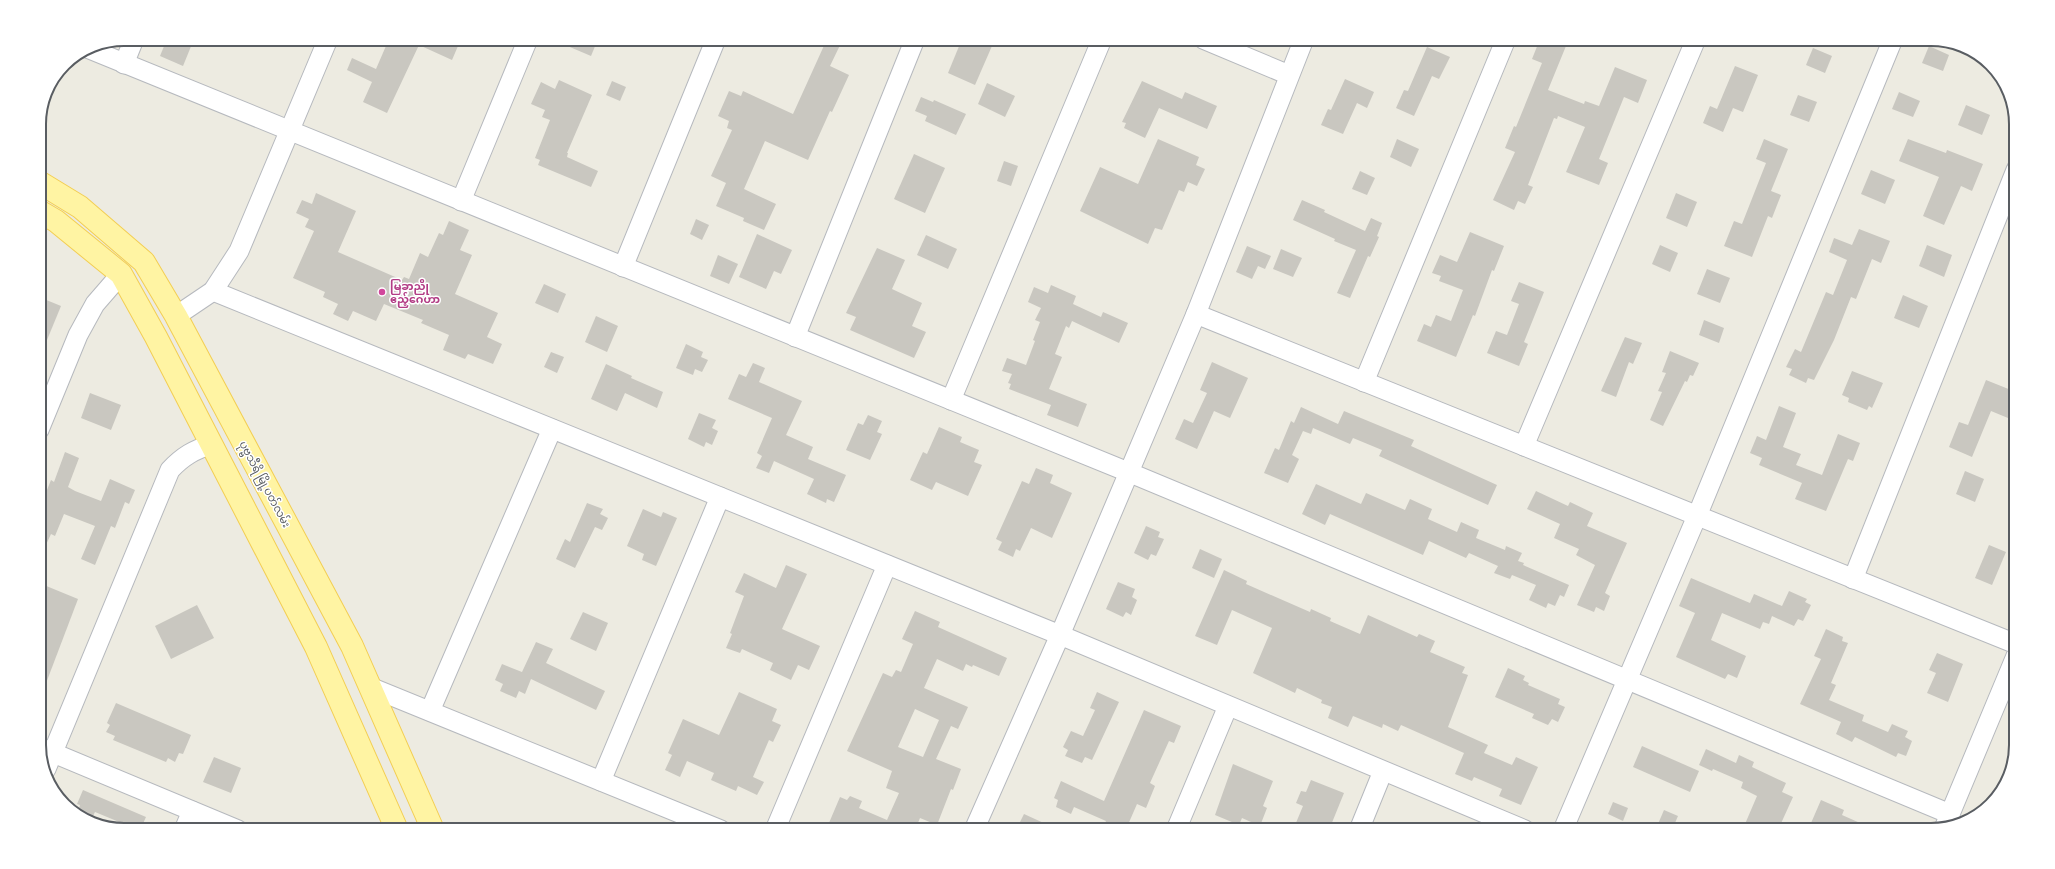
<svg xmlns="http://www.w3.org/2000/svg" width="2055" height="869" font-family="'IBM Plex Sans','Noto Sans Myanmar',sans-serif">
<rect width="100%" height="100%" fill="#edebe1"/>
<g fill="#c9c7c0" fill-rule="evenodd">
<polygon points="167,39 194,39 183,66 160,56"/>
<polygon points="389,39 461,39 452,60 419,45 387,113 363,102 372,82 347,70 352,58 376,69"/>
<polygon points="551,39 598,39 591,56"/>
<polygon points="827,39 843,39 830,66 849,75 832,112 830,111 808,160 765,141 744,189 776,204 764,230 743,221 744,218 716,206 726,183 711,176 732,130 727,128 729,121 718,116 729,91 741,96 743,91 793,114"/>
<polygon points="962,39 995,39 975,85 948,73"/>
<polygon points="1540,39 1548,39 1566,46 1548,90 1584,104 1585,101 1599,106 1615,67 1647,80 1638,103 1624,97 1599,159 1608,163 1599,185 1566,172 1585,127 1558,116 1557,119 1554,118 1528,185 1533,187 1525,204 1518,201 1514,210 1493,200 1515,152 1505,148 1514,126 1516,127 1542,63 1532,59"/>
<polygon points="1929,46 1949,55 1943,71 1922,63"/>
<polygon points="1427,47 1450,57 1439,79 1432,76 1414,116 1396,108 1404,90 1408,91"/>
<polygon points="1813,48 1832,56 1825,73 1806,65"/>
<polygon points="1735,66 1758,75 1743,112 1733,108 1723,132 1703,123 1710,106 1717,109"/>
<polygon points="1345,79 1374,92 1367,108 1357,103 1343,134 1321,125 1328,109 1331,110"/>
<polygon points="559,80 592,95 567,153 568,153 567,157 598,171 591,187 538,165 540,160 535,158 550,120 542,117 545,110 531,104 541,82 555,89"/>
<polygon points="612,81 626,87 620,101 606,95"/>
<polygon points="1142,81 1182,99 1185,92 1217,106 1207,129 1159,108 1145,138 1124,128 1126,123 1122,122"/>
<polygon points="987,83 1015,96 1005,117 978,104"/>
<polygon points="1899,92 1920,101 1913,117 1892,109"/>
<polygon points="1798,95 1817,102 1809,122 1790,115"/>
<polygon points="921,97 933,102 934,100 966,114 956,135 925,121 927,116 915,111"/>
<polygon points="1966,105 1990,115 1982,135 1958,125"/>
<polygon points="1158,139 1199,157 1196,165 1205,169 1197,186 1188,182 1184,192 1179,190 1162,230 1155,228 1148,244 1080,211 1100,167 1138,184"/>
<polygon points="1397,139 1419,149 1411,167 1390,157"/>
<polygon points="1764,139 1788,149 1771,191 1781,195 1772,218 1768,216 1752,257 1724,246 1734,221 1742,224 1766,163 1756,159"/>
<polygon points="1908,139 1946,153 1947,150 1983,164 1972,191 1961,186 1944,225 1923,216 1939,177 1899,161"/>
<polygon points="914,154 945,168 925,213 894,199"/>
<polygon points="1004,161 1018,166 1011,186 997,181"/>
<polygon points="1871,170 1895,180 1885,204 1861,194"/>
<polygon points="1360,171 1375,178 1367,195 1352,189"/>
<polygon points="316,193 356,211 338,252 402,280 404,277 409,279 420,253 428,257 439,233 443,235 449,221 469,230 460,250 472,255 455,294 498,313 487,337 502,344 493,364 468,354 465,359 443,350 449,335 421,323 423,320 384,304 376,321 353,311 348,321 333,314 338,304 323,297 325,292 293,278 314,231 305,227 309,219 296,213 302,200 312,204"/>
<polygon points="1676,193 1697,202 1687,227 1666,218"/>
<polygon points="1302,200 1325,210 1324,212 1365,231 1371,218 1382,223 1377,236 1379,237 1370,257 1368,256 1350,298 1337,293 1356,250 1334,241 1335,239 1293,220"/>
<polygon points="696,219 709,225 702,240 690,234"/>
<polygon points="1859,229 1890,241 1881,263 1872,259 1856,299 1851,297 1834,340 1814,380 1808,378 1806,383 1789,375 1792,369 1786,367 1795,349 1801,352 1826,292 1833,295 1847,260 1829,252 1834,238 1852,245"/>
<polygon points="1470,232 1504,246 1494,271 1492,270 1475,316 1473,315 1456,357 1417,341 1424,324 1431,327 1436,315 1451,321 1463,290 1439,281 1441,276 1432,273 1440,255 1457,262"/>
<polygon points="757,234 792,250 781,274 774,271 766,289 739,277"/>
<polygon points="926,235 957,249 948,269 917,255"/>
<polygon points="1660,245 1678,253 1670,272 1652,264"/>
<polygon points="1927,245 1952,255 1944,277 1919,266"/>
<polygon points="1247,246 1271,256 1265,269 1258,266 1252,279 1236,272"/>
<polygon points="877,248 905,260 892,289 922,303 912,326 926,332 914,358 850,330 856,317 846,313"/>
<polygon points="1281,249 1302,258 1293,277 1273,269"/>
<polygon points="718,255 738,264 729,284 710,276"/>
<polygon points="1707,269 1730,278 1720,303 1697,294"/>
<polygon points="1519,282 1544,292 1524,342 1528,344 1519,366 1487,353 1496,331 1507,335 1519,304 1511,301"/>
<polygon points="544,284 566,294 558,313 535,303"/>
<polygon points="1051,285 1076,296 1073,304 1101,317 1103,312 1128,323 1119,343 1072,321 1069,328 1066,326 1055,354 1062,357 1049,389 1087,404 1078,427 1047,415 1051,405 1009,389 1011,384 1008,383 1012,374 1002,371 1007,358 1026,365 1035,341 1033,340 1040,322 1035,320 1041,308 1028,302 1034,287 1048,293"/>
<polygon points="1903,295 1928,306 1919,328 1894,318"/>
<polygon points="39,297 61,306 40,357 39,357"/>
<polygon points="596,316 618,326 607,352 585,342"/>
<polygon points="1704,320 1724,328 1719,343 1699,335"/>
<polygon points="1625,337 1642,343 1633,364 1629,362 1616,397 1601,391"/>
<polygon points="686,344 703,352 701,357 708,360 702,372 695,369 693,375 676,368"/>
<polygon points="1670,351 1699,363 1693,376 1690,375 1687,382 1685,381 1663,426 1650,420 1662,392 1658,391 1666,373 1662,372"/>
<polygon points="551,352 564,357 557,373 544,367"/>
<polygon points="1212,362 1248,378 1230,418 1214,411 1197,449 1175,439 1184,419 1193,423 1207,393 1200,390"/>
<polygon points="753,363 765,368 759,382 802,401 786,435 813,447 808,459 846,475 834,502 827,499 826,503 807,494 814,479 774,461 769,473 756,468 762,456 757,453 772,418 728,399 739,374 746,377"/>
<polygon points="606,364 632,376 631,378 663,392 657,408 625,393 617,411 591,399"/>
<polygon points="1852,371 1883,383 1872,408 1869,406 1867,410 1848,402 1849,398 1842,395"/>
<polygon points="1986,380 2016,392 2016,400 2008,418 1991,411 1972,457 1949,447 1959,422 1968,425"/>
<polygon points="90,393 121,405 111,430 81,418"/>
<polygon points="1779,406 1796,413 1783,447 1801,454 1796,465 1822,475 1838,434 1860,443 1853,461 1848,459 1826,511 1795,499 1802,483 1759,465 1762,458 1750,453 1757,436 1766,440"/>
<polygon points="1301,407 1338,424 1344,411 1414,440 1411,446 1497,485 1488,505 1379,456 1382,450 1353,438 1350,444 1313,428 1311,434 1303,431 1292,455 1299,459 1288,483 1264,473 1275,448 1279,450 1291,421 1294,423"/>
<polygon points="699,413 716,420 712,428 718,431 712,445 706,442 704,447 688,439"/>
<polygon points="868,415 882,421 877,432 882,434 870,460 846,450 858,423 863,425"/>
<polygon points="939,427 962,437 960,442 979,450 974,462 982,465 968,496 936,482 932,490 910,480 923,452 927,454"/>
<polygon points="65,452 79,458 68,487 75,491 101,501 110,479 135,490 129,504 125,502 115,528 111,526 95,565 81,559 95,526 64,514 55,536 51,534 39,560 39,510 51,480 54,482"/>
<polygon points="1036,468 1053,475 1050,483 1072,493 1052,538 1031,528 1020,551 1016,549 1013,557 998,550 1002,542 996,539 1022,481 1029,484"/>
<polygon points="1965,471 1984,479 1975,502 1956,494"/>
<polygon points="1316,484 1361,504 1366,493 1405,510 1410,499 1432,509 1428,519 1457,532 1461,522 1479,530 1476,538 1505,550 1506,546 1522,553 1518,561 1524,563 1523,565 1569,585 1564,597 1560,595 1555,606 1548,603 1546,608 1529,600 1536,585 1512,575 1510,579 1494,573 1498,566 1469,553 1466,558 1429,541 1423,555 1330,514 1325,525 1302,514"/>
<polygon points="1536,491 1568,506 1570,502 1593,513 1587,526 1627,543 1605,593 1610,596 1604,611 1596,607 1594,612 1577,605 1595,565 1576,555 1579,549 1554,538 1560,524 1527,509"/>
<polygon points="587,503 603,509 600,514 608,518 602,530 595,527 575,568 556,559 565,539 570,542"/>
<polygon points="643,509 661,517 663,512 677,518 656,566 642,560 644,554 627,546"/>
<polygon points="1146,526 1160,532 1158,537 1164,539 1156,556 1151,554 1148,560 1134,553"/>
<polygon points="1989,545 2006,552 1992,585 1975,578"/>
<polygon points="1200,549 1222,559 1214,578 1192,568"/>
<polygon points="786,565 807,574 782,629 820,646 809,670 798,665 791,680 770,670 773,663 742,649 740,653 726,648 732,634 730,633 744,596 735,592 744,573 776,588"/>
<polygon points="1224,570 1247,581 1246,584 1310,612 1311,609 1331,618 1330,621 1360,634 1368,615 1417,637 1419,634 1435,641 1430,652 1465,667 1462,673 1468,675 1448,727 1488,745 1484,753 1512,765 1516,757 1538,767 1521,805 1499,796 1502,789 1474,777 1472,781 1455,774 1464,753 1401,725 1398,731 1383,724 1382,728 1353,716 1348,727 1328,718 1332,707 1321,703 1322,700 1297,688 1295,693 1253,673 1272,628 1232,610 1217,645 1195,636"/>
<polygon points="1691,578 1750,603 1754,594 1782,606 1789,591 1807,599 1805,602 1811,605 1803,621 1798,619 1794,626 1772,616 1769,624 1763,622 1760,629 1722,613 1711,640 1746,656 1737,678 1728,674 1725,679 1676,657 1695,613 1679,606"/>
<polygon points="1118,582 1135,589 1132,597 1137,600 1131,615 1126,612 1123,617 1106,609"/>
<polygon points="39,583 78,599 40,699 39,699"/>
<polygon points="197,605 214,638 171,659 155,626"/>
<path d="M 915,611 L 940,622 L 938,627 L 1007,658 L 999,676 L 973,665 L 972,667 L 966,664 L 963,671 L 937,659 L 924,688 L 968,707 L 958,729 L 951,726 L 936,759 L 961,769 L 953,790 L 951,789 L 937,825 L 920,818 L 915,830 L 826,830 L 840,797 L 847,800 L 850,796 L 862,801 L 859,808 L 887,820 L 899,793 L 886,788 L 892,771 L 847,751 L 883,673 L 892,677 L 896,670 L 901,672 L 913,644 L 902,639 ZM 915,709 L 939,720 L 923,757 L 898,747 Z"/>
<polygon points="583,612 608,623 596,651 570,639"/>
<polygon points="1826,629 1843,637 1842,641 1848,643 1831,683 1836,685 1829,700 1864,715 1862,721 1888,732 1892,724 1908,731 1905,737 1912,741 1906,756 1898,753 1896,757 1855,737 1852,742 1836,734 1841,722 1800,704 1821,659 1814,656"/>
<polygon points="536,642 553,649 546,663 605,691 596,710 531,679 525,694 519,691 516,698 500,691 503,684 495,680 502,664 522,672"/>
<polygon points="1937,653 1963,664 1948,702 1927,693 1936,673 1929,670"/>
<polygon points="1508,668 1525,676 1523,680 1529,683 1528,685 1560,699 1558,704 1565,707 1558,722 1552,719 1548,725 1532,718 1534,714 1495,697"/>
<polygon points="739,692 777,709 772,721 781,725 773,742 769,740 753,777 764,782 757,795 738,786 736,791 711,780 714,773 687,761 680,777 665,770 672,755 668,753 683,719 719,735"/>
<polygon points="1097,692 1119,702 1092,760 1085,757 1082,763 1065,756 1068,750 1063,747 1071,731 1083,736 1095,710 1090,708"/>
<polygon points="116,703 191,735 183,754 179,753 175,762 168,758 166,762 113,740 115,736 106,732 110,725 107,723"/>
<polygon points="1144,710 1181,726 1174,743 1169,741 1150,783 1155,786 1146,808 1137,804 1127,827 1123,826 1121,830 1114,830 1104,825 1106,821 1074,807 1071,814 1056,807 1058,800 1054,798 1061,781 1104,801"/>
<polygon points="1642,746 1699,771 1690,792 1633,767"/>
<polygon points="1706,749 1736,763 1739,755 1754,762 1752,767 1786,783 1782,792 1793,797 1778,830 1759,830 1745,824 1757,796 1741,788 1743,782 1713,769 1712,771 1699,765"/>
<polygon points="214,757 241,768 231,793 203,782"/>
<polygon points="1233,764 1273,781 1263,806 1267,808 1260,826 1242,818 1239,825 1215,815"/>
<polygon points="1311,780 1344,793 1329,830 1293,830 1303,806 1296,803 1301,791 1306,792"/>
<polygon points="83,790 146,817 140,830 122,830 124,824 95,812 92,818 78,812 80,805 77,804"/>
<polygon points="1821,800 1844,810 1842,815 1876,830 1808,830"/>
<polygon points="1613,802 1628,808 1623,821 1608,814"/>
<polygon points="1664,810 1678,816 1672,830 1658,824"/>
<polygon points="1024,814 1059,830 1016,830"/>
</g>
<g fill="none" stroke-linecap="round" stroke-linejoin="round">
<defs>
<g id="minor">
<polyline points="1203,39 1289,75"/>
<polyline points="87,48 1128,472 1950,814"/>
<polyline points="124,64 134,39"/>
<polyline points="461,201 528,39"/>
<polyline points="623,267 716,39"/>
<polyline points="213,291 1060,635 1525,830"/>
<polyline points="1196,314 2016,644"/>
<polyline points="176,316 213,291 239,251 328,39"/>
<polyline points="795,337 915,39"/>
<polyline points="1364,382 1506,39"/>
<polyline points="951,400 1102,39"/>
<polyline points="39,430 78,335 95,304 121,274"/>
<polyline points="1524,446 1696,39"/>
<polyline points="1853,579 2016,170"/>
<polyline points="370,687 721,830"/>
<polyline points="430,711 552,429"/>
<polyline points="39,747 238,830"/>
<path d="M 46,769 L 170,470 C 183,456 194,450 212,444"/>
<polyline points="601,781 720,497"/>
<polyline points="1945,826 2016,656"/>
<polyline points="184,830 192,811"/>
<polyline points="775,830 887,565"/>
<polyline points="974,830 1060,635 1196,314 1304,39"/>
<polyline points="1176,830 1228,706"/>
<polyline points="1359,830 1383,771"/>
<polyline points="1563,830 1697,516 1893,39"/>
</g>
<g id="major">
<polyline points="39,182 80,207 144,262 176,316 352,646 433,830"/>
<polyline points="39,211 56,221 121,274 156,337 316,647 397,830"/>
</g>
</defs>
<use href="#minor" stroke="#b6b9be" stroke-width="21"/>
<use href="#major" stroke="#f3ce53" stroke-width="24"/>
<use href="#minor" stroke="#fff" stroke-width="19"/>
<use href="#major" stroke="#fff4a3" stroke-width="22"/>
</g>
<circle fill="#d1479c" stroke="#fff" stroke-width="1.5" cx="382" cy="292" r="4"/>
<g text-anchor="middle" stroke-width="3" stroke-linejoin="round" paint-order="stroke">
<g font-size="11" font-weight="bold" fill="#b23c85" stroke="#fff" text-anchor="start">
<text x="390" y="290">မြခွာညို<tspan x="390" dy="13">ဧည့်ဂေဟာ</tspan></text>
</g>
<g font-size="11" fill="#595d62" stroke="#fff">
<text transform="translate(265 484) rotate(62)" y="4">ပုဗ္ဗသီရိ မြို့ပတ်လမ်း</text>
</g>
</g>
<path d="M0 0H2055V869H0ZM124 46H1931A78 78 0 0 1 2009 124V745A78 78 0 0 1 1931 823H124A78 78 0 0 1 46 745V124A78 78 0 0 1 124 46Z" fill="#fff" fill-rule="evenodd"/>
<path fill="none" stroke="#595d62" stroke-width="2" d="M124 46H1931A78 78 0 0 1 2009 124V745A78 78 0 0 1 1931 823H124A78 78 0 0 1 46 745V124A78 78 0 0 1 124 46Z"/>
</svg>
